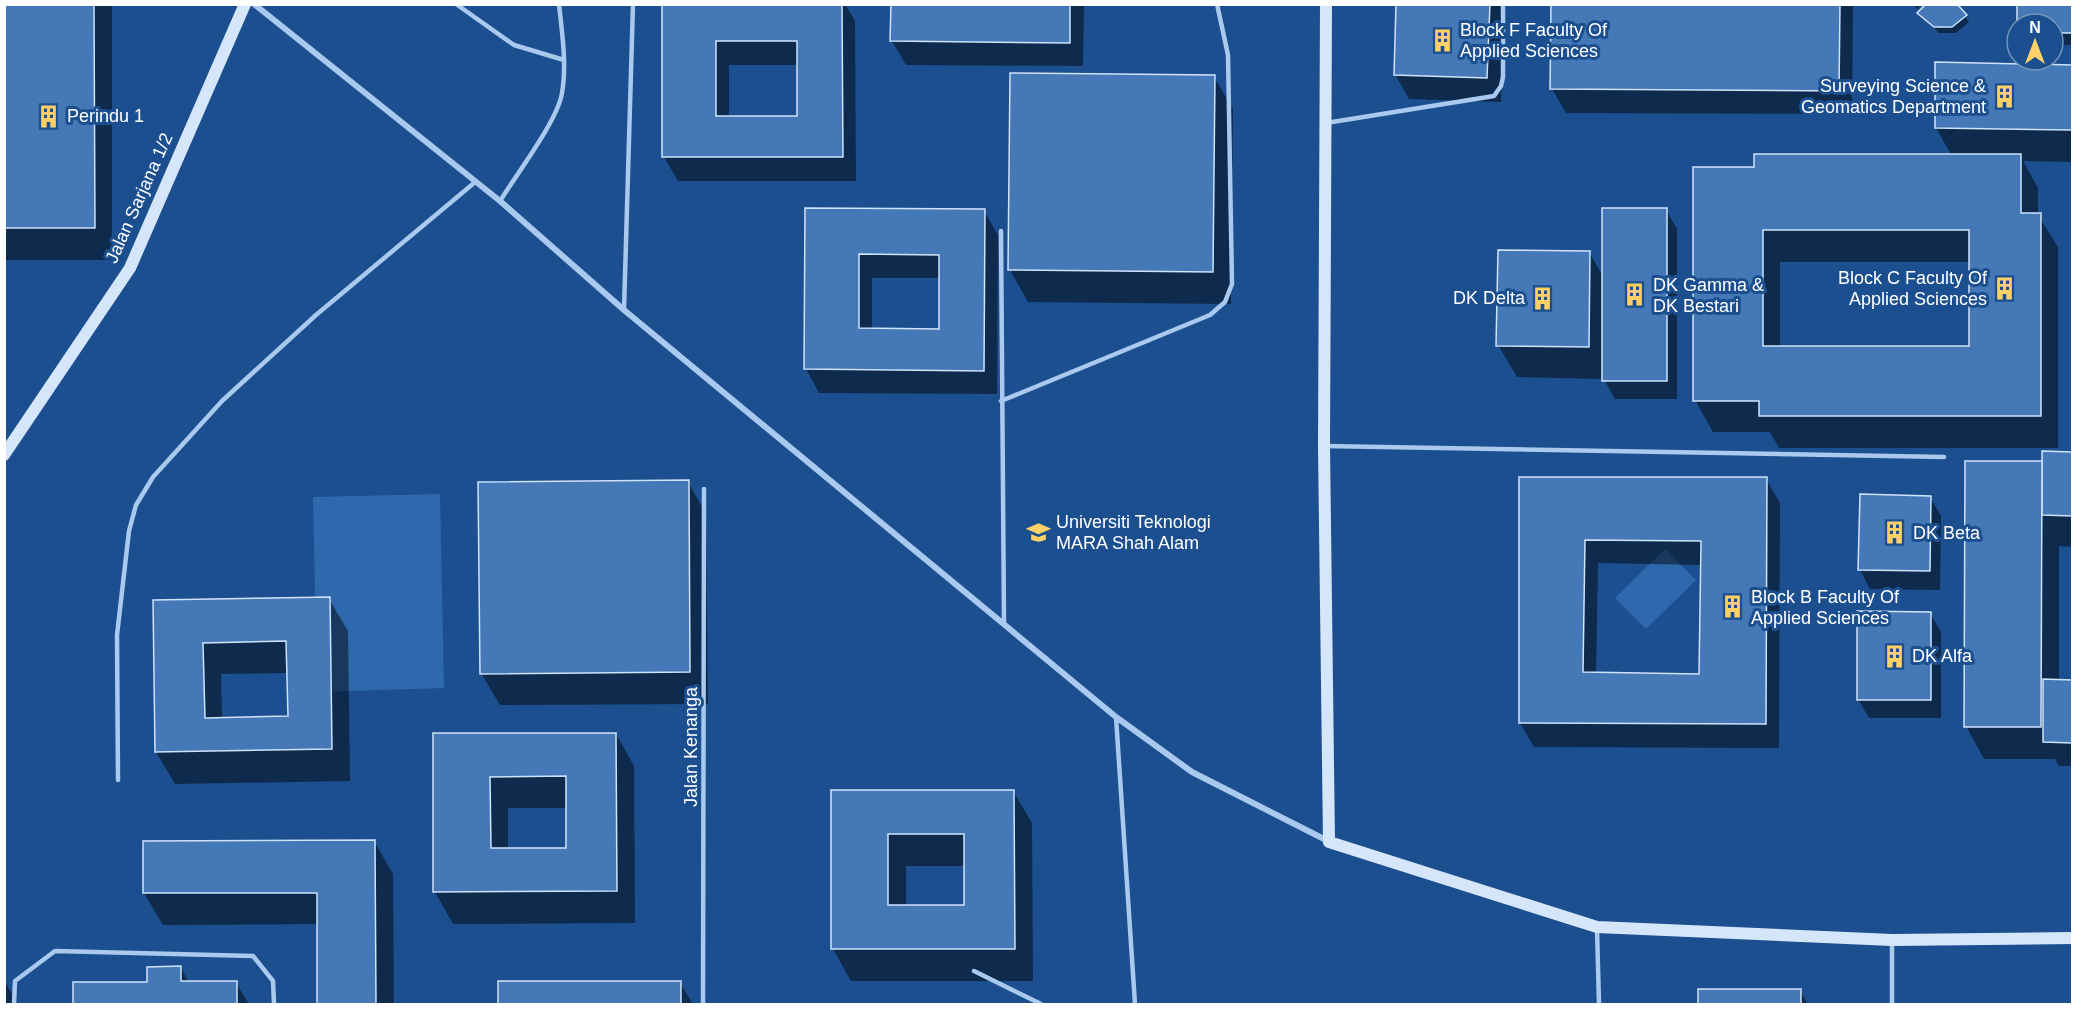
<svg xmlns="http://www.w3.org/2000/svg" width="2077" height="1009" font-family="Helvetica,sans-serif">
<rect width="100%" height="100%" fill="#1b4f8f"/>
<g fill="#2e69ad">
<polygon points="440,494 444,688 317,692 313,497"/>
<polygon points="1665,549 1696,580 1646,629 1615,598"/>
</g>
<g fill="#0007" fill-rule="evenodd">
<rect x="4" y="4" width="108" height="256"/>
<path d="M 663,4 L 845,4 L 855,21 L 856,181 L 678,181 L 664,157 ZM 729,65 L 798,65 L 798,117 L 729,117 Z"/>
<polygon points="892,4 1084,4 1083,66 906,65 892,41"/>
<polygon points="1398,4 1504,4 1501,102 1409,99 1395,74"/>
<polygon points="1552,4 1853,4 1852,114 1566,113 1552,89"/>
<polygon points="1912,4 1921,4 1918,9"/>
<polygon points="1955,4 1969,22 1956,33 1939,33 1919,13"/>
<polygon points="2018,4 2072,4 2072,45 2053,45 2053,24 2018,24"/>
<path d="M 1937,64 L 2072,66 L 2072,162 L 2023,161 L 2038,188 L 2038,215 L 2058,247 L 2058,448 L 1779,448 L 1770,432 L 1713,432 L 1695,400 L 1755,169 L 1952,156 L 1936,128 ZM 1780,262 L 1970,262 L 1970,347 L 1780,347 Z"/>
<polygon points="1214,77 1233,109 1231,304 1028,302 1010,270"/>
<path d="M 807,210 L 984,211 L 998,235 L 997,394 L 819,393 L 806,369 ZM 872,278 L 941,278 L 940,330 L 872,330 Z"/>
<polygon points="1666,210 1677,229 1677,399 1615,399 1604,379 1517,377 1498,345 1589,252 1604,278"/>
<polygon points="2044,452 2072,454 2072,547 2059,546 2059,681 2072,681 2072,766 2059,766 2055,759 1984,759 1966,726 1966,462 2044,463"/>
<path d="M 1521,478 L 1766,479 L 1780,503 L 1779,748 L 1534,747 L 1520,723 ZM 1598,563 L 1702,565 L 1700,676 L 1596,674 Z"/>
<polygon points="688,482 706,514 708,704 500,705 481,673"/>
<polygon points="1930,497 1941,516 1940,590 1870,589 1860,570"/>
<path d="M 329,599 L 348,631 L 350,781 L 175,784 L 156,752 L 154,602 ZM 288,673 L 289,718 L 222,719 L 221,674 Z"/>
<polygon points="1930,613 1941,632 1941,718 1869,718 1858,699"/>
<path d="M 435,734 L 616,734 L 634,766 L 635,923 L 453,924 L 435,892 ZM 508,808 L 568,808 L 568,849 L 508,849 Z"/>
<path d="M 1013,791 L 1032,823 L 1033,981 L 851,981 L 833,949 L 832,792 ZM 906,866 L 966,866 L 966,907 L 906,907 Z"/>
<polygon points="374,841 393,874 394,1004 319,1004 319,924 163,925 144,893"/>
<polygon points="181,968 189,983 236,983 249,1004 75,1004 74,984 149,983"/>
<polygon points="4,980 15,999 15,1004 4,1004"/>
<polygon points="499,983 680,983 693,1004 499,1004"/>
<polygon points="1699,991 1800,991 1808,1004 1699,1004"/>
</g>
<g fill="#4478b7" stroke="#cfe3fa" stroke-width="1.5" fill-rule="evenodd">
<polygon points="4,4 94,4 95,228 4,228"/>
<path d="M 662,4 L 842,4 L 843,157 L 662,157 ZM 716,41 L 797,41 L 797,116 L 716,116 Z"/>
<polygon points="891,4 1070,4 1070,43 890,41"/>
<polygon points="1396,4 1490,4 1487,78 1394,75"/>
<polygon points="1551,4 1840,4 1839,91 1550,89"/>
<polygon points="1926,4 1957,4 1967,15 1952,27 1934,27 1917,13"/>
<polygon points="2017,4 2072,4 2072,33 2053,33 2053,24 2017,24 2017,33"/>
<polygon points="1935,62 2072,65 2072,130 1935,128"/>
<polygon points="1010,73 1215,75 1213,272 1008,270"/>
<path d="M 1754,154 L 2021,154 L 2021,213 L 2041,213 L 2041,416 L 1759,416 L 1759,401 L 1693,401 L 1693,167 L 1754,167 ZM 1763,230 L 1969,230 L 1969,346 L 1763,346 Z"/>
<path d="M 805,208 L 985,209 L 984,371 L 804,369 ZM 859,254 L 939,255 L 939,329 L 859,328 Z"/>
<rect x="1602" y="208" width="65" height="173"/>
<polygon points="1498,250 1590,251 1589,347 1496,346"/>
<polygon points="2042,451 2072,452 2072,516 2042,515"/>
<polygon points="1965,461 2042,461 2041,727 1964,727"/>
<path d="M 1519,477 L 1767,477 L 1766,724 L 1519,723 ZM 1585,540 L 1701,541 L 1699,674 L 1583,672 Z"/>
<polygon points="689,480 690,672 480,674 478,482"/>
<polygon points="1860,494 1931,496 1930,571 1858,570"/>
<path d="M 330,597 L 332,749 L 155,752 L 153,600 ZM 286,641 L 288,716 L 205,718 L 203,643 Z"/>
<polygon points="1857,611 1931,612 1931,700 1857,700"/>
<polygon points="2043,679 2072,680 2072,743 2043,742"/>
<path d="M 433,733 L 616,733 L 617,891 L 433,892 ZM 566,776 L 566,848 L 491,848 L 490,777 Z"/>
<path d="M 831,790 L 1014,790 L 1015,949 L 831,949 ZM 888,834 L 964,834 L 964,905 L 888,905 Z"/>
<polygon points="375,840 376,1004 317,1004 317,893 143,893 143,841"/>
<polygon points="181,966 181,981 237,981 237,1004 73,1004 73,982 147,982 147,967"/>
<rect x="498" y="981" width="183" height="23"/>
<rect x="1698" y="989" width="103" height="15"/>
</g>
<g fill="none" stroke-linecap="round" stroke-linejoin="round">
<g stroke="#a9c9ee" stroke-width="4.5">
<polyline points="456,4 514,45 564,60"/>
<polyline points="1326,123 1494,96 1501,86 1503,77 1503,4"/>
<path d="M 500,201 C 516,175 558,120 562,93 C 567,64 562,33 559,4"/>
<polyline points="1001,231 1004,621"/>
<polyline points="624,310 633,4"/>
<polyline points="1001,401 1210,315 1225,302 1232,284 1228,55 1217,4"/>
<polyline points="1324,446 1944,457"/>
<polyline points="1116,717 1135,1004"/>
<polyline points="118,780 117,635 129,531 136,505 153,477 222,401 316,315 474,183"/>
<polyline points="1597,929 1599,1004"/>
<polyline points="1892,942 1892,1004"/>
<polyline points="974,971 1041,1004"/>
<polyline points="14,1004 15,981 55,951 253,956 273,981 274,1004"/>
<polyline points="703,1004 704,489"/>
</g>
<polyline stroke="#a9c9ee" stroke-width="6" points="254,4 500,201 624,310 1116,717 1192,772 1328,841"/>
<g stroke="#d6e6fa" stroke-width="12">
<polyline points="1326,4 1324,446 1329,842 1597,927 1892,940 2072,938"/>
<polyline points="4,455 130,268 245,4"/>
</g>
</g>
<defs>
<symbol id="building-bare" viewBox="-9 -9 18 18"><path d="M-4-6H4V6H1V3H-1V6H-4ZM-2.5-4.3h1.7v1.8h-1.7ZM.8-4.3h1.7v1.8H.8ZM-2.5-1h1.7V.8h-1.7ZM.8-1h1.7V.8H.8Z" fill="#ffd166" stroke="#1b4f8f" stroke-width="2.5" paint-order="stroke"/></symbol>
<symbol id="university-bare" viewBox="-9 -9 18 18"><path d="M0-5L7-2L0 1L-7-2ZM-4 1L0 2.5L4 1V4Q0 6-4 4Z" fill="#ffd166" stroke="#1b4f8f" stroke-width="2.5" paint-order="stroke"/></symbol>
</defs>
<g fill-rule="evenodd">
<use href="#building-bare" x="1426" y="24" width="33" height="33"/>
<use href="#building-bare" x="1988" y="80" width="33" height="33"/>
<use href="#building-bare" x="32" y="100" width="33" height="33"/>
<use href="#building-bare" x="1988" y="272" width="33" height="33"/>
<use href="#building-bare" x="1618" y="278" width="33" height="33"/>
<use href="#building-bare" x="1526" y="282" width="33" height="33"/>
<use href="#university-bare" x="1022" y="516" width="33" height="33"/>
<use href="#building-bare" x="1878" y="516" width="33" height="33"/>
<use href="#building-bare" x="1716" y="590" width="33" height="33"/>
<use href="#building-bare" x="1878" y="640" width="33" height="33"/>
</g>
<g text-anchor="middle" stroke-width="6" stroke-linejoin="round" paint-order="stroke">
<g font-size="18" fill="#fff" stroke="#1b4f8f" text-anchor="start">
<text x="1460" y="36">Block F Faculty Of<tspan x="1460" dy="21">Applied Sciences</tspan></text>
<text x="1986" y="92" text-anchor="end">Surveying Science &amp;<tspan x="1986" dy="21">Geomatics Department</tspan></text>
<text x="67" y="122">Perindu 1</text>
<text x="1987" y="284" text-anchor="end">Block C Faculty Of<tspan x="1987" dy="21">Applied Sciences</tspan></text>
<text x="1653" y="291">DK Gamma &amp;<tspan x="1653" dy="21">DK Bestari</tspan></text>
<text x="1525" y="304" text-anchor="end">DK Delta</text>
<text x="1056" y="528">Universiti Teknologi<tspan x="1056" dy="21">MARA Shah Alam</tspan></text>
<text x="1913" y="539">DK Beta</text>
<text x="1751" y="603">Block B Faculty Of<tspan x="1751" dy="21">Applied Sciences</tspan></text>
<text x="1912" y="662">DK Alfa</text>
</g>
<g font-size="18" fill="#fff" stroke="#1b4f8f">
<text transform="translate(139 198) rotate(-66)" y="6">Jalan Sarjana 1/2</text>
<text transform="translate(691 747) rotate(-90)" y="6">Jalan Kenanga</text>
</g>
</g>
<rect width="2077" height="1009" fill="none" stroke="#ffffff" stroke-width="12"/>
<g transform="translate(2035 42)"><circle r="28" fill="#1b4f8f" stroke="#7695bc" stroke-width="1.5"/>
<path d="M0-4.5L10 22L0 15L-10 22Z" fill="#ffd166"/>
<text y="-9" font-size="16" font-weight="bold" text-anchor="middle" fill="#ffffff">N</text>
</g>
</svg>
